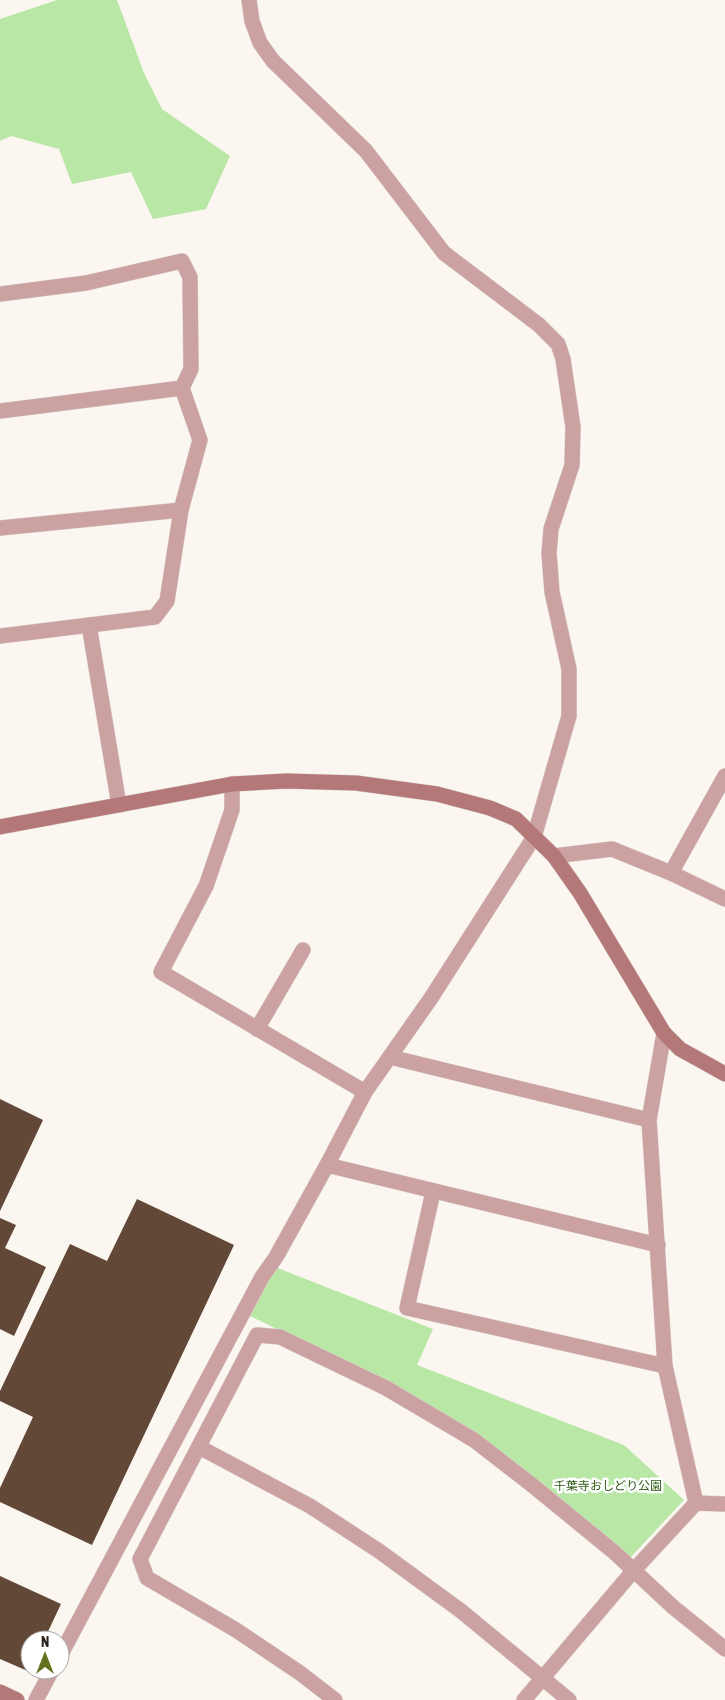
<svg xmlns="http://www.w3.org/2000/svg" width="725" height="1700" font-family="'Asap Condensed','Noto Sans JP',sans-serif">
<rect width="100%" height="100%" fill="#fcf6f1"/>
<g fill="#b8e7a6">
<polygon points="57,0 117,0 144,73 162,109 230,156 206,209 153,219 131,172 72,184 59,149 11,136 0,141 0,19"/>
<polygon points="275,1267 433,1329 417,1365 624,1445 684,1500 630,1558 391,1383 250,1316"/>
</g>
<g fill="#624836">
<polygon points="0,1099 43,1120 0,1211"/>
<polygon points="137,1199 234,1245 92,1545 0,1502 0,1488 33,1417 0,1401 0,1391 70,1244 107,1261"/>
<polygon points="0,1218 16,1225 5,1248 46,1267 14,1336 0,1329"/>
<polygon points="0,1576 61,1604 44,1640 30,1640 30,1672 0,1659"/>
</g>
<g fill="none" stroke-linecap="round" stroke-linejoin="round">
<defs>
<g id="lane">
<polyline points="249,0 252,21 260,43 273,61 366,151 444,253 539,325 558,344 563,359 573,427 572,465 551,529 549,553 552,592 569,669 569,716 534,837"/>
<polyline points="257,1029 303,950"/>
</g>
<g id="street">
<polyline points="0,294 86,283 182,261 190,277 191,369 182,388 0,411"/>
<polyline points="0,528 181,510"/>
<polyline points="89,625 119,805"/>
<polyline points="0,636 155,617 167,601 181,510 200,440 182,388"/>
<polyline points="232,784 232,810 206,886 161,972 365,1092"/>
<polyline points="554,856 612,849 671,873 725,899"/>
<polyline points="671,873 725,776"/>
<polyline points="664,1033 649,1120 665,1366 696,1503"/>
<polyline points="390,1057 649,1120"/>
<polyline points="327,1165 658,1245"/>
<polyline points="433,1192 407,1308 665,1366"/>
<polyline points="199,1447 310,1506 379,1551 461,1611 569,1700"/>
<polyline points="60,1656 262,1277 276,1257 327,1165 365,1092 431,998 534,837"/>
<polyline points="36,1700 52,1670"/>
<polyline points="335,1700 300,1673 236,1630 147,1578 140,1559 257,1335 280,1337 386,1388 474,1440 532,1485 614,1552 673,1607 725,1649"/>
<polyline points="524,1700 634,1570 696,1503 725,1504"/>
</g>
<g id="secondary">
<polyline points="0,827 232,784 286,781 356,783 437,794 490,808 516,819 554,856 580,893 664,1033 680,1049 725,1074"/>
<polyline points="0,1692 17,1700"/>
</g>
</defs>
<use href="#lane" stroke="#dad3ce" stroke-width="16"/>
<use href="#street" stroke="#dad3ce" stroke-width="16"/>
<use href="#secondary" stroke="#dad3ce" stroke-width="16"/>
<use href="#lane" stroke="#cba2a1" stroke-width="15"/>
<use href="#street" stroke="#cba2a1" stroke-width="15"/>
<use href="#secondary" stroke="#b37877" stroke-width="15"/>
</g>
<g text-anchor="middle" stroke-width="5" stroke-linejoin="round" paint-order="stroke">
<g font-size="12" fill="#2c5b15" stroke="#fff">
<text x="608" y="1490">千葉寺おしどり公園</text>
</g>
</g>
<g transform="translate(45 1655)"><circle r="24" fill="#ffffff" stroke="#a9a5a2"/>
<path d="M0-4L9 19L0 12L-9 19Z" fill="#63721e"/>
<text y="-8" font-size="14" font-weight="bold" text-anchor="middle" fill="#291e16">N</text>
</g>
</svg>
